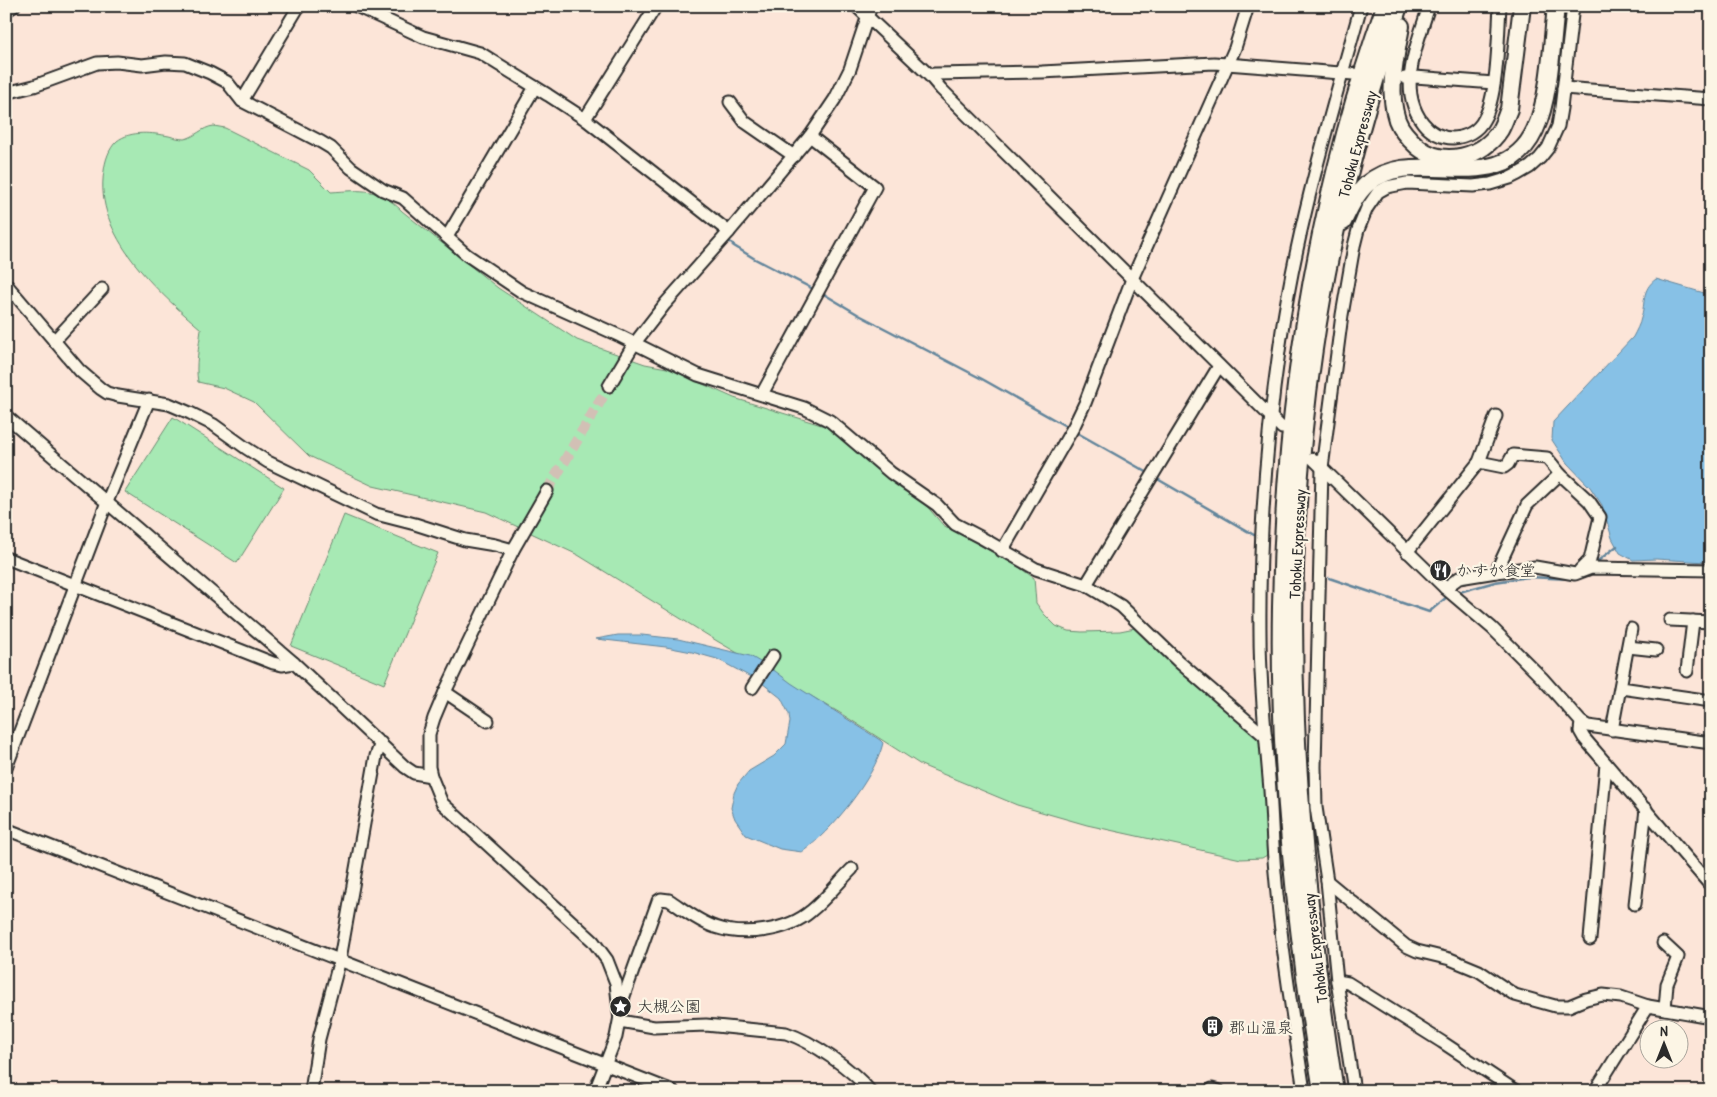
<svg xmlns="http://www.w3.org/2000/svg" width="1717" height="1097" font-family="'Patrick Hand','Klee One',sans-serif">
<rect width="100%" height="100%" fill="#fce5d8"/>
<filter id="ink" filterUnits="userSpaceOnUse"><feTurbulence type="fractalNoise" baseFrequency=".02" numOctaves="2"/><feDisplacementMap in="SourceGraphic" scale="10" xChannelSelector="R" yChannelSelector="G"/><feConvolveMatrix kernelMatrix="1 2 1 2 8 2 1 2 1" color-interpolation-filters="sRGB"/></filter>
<g filter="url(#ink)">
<g fill="#a7e9b4" stroke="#698a70">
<path d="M 214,126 L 225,128 L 309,170 L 331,192 C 363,190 378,187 402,211 L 498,288 L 577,340 L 645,364 L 667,368 L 734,398 L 831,428 L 919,497 L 943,525 L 1016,565 L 1034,578 L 1036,603 L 1044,614 L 1056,626 L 1068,631 L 1082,632 L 1120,631 L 1135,628 L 1259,735 L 1269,825 L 1267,855 L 1262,858 L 1241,859 L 1087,825 L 1017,805 L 921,765 L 840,713 L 717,641 L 578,555 L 486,512 L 373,486 L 309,456 L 254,402 L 224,388 L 198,382 C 195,365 199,347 201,329 C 158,292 93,235 104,171 C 105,161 109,148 117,141 C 131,130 153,133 169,136 C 173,137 179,139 184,139 C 194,138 202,127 214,126 Z"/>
<polygon points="173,417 284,488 237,563 125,492"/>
<polygon points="344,515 438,553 384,684 291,646"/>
</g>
<g fill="#87c1e6" stroke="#62859b">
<path d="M 1656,279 L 1711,295 L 1711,561 L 1706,562 L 1656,559 L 1633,560 L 1620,553 L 1612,538 L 1602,505 L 1590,487 L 1567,463 L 1552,440 L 1553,422 L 1633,337 C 1636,331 1640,324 1641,318 C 1646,302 1641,290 1656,279 Z"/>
<path d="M 618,635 L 642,635 L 678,639 L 750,656 L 775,671 L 791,683 L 880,740 L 883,743 C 875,778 830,833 802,852 L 780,849 L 746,835 L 735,819 L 731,808 L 734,793 L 738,784 L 749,771 L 774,756 L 786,744 L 790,722 L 789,714 L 781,698 L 762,683 L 717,659 L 692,652 L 666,647 L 596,639 Z"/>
</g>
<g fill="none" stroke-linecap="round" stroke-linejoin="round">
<g stroke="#62859b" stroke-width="2.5">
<polyline points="727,239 734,246 755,259 815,290"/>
<polyline points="822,293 859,315 982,379 1069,428"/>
<polyline points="1074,431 1150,474"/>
<polyline points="1154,477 1254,535"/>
<polyline points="1594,564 1617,546"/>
<polyline points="1329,578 1429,612 1448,596"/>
<polyline points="1456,593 1495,582 1528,577 1571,579"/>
</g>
<polyline stroke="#d2c0b5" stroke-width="11" stroke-dasharray="11 5.5" stroke-linecap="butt" points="547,491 609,386"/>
<defs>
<g id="minor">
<polyline points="356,6 423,37 480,53 548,95 585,119 729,232"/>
<polyline points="856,6 929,75 941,89 1282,428"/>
<path d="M 1429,6 C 1418,42 1396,89 1423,123 C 1430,132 1441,138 1453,138 C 1466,137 1478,131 1484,119 C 1498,95 1498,36 1500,6"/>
<polyline points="6,11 14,6"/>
<polyline points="929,75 935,74 1042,72 1214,63 1353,74"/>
<polyline points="1405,78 1415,77 1494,83"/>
<polyline points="1563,88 1711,99"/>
<polyline points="6,93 34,86 97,63 117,62 142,65 166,62 185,63 210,73 227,82 242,101 321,142 331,148 351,168 383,190 403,198 467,255 522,292 620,336 698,375 804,408 830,421 891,473 937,505 955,524 980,537 1036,569 1086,585 1121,606 1179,662 1266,737"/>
<polyline points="242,101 299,6"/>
<polyline points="730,102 745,122 794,156"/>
<polyline points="585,119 656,6"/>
<polyline points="447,237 535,87"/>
<polyline points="6,284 80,371 101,389 107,393 118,396 169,404 190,413 214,425 246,448 268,462 376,514 415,524 465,540 495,545 513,550"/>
<polyline points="54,341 102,289"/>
<polyline points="609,386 634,344 665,304 729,232 810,136 835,99 850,69 871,6"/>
<polyline points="762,394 875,187 810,136"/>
<polyline points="6,416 294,663 405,767 414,773 431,776"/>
<polyline points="1313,459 1445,588 1492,628 1542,678 1581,722 1580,731 1584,738 1711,886"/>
<polyline points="1479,462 1504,467 1508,464 1513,455 1547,458 1560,474"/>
<path d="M 547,491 L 513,550 L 445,692 L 434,718 L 429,734 L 429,767 L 431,776 L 442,803 L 593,941 L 607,960 L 616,983 L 620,1021 L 654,1027 L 706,1025 L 786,1033 C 813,1042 852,1069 870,1091"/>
<polyline points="1002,551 1074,426 1085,403 1132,279 1235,48 1248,6"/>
<polyline points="1407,552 1479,462 1496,416"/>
<polyline points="6,558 273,663 282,665 294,663"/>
<polyline points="1496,572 1527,505 1560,474 1589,501 1600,517 1590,560 1580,570"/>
<polyline points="1086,585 1219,366"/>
<polyline points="1445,588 1459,578 1496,572 1535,567 1575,574 1591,568 1711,570"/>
<polyline points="1670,620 1711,622"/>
<polyline points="1628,647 1656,650"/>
<polyline points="1687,671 1693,621"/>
<polyline points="752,688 773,656"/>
<polyline points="1621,688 1711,701"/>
<polyline points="445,692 488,721"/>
<polyline points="1581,722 1588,726 1711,743"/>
<polyline points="1612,730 1631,629"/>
<polyline points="6,768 107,502 149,400"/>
<polyline points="6,829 673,1091"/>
<polyline points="1327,881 1406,946 1417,951 1450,959 1479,971 1515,995 1555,1006 1569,1006 1586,999 1603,995 1621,997 1648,1006 1711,1017"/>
<polyline points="1635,904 1646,809"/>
<polyline points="1590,939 1606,764"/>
<polyline points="1663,943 1678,957 1667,984 1665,1009"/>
<polyline points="1337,981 1348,983 1442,1042 1516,1091"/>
<polyline points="1212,1089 1219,1091"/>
<polyline points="311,1091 319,1039 340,959 376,756 381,743"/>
<path d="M 595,1091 L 616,1037 L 624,996 L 658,901 L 661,899 L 669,900 C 683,909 699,922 715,927 C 744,937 788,931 811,911 C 826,899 838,883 852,869"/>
<path d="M 1304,1091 C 1293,1018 1281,945 1275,872 C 1272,841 1272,810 1269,778 C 1265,731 1260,683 1260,635 C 1259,538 1266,440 1280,344 C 1296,229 1330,117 1361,6"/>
<polyline points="1354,1091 1337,981 1327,881 1316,807 1315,767 1322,468 1342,315 1354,246 1358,230 1367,208 1378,192 1387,187 1407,183 1473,186 1490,184 1510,178 1518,174 1530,167 1540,158 1548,148 1558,126 1561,108 1573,6"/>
<polyline points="1595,1091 1648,1006"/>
</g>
<g id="highway">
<path d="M 1401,26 C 1396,56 1387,90 1397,120 C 1401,131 1409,139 1418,147 C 1444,168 1483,157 1500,130 C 1504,123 1506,116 1509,109 L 1522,6"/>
<path d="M 1343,222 C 1349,209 1356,194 1367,184 C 1414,142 1501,203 1535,130 C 1550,98 1552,42 1556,6"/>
<path d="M 1322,1091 C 1296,931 1278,769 1281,607 C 1284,403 1316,199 1385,6"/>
<path d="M 1335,1091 C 1296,845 1277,596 1314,349 C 1331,232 1361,118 1399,6"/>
</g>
</defs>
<use href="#minor" stroke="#2b2b2b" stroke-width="15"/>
<use href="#highway" stroke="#2b2b2b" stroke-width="20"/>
<use href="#minor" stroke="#fcf5e5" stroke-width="11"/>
<use href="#highway" stroke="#fcf5e5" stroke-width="16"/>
</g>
</g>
<defs>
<symbol id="restaurant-disc" viewBox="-11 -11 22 22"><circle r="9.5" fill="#2b2b2b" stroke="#fcf5e5"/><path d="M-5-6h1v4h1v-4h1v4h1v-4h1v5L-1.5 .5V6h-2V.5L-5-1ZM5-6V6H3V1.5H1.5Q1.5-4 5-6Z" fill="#fff"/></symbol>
<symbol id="sight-disc" viewBox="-11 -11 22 22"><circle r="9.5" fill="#2b2b2b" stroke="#fcf5e5"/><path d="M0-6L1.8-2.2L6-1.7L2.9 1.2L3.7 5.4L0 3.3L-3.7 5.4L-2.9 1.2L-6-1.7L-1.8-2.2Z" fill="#fff"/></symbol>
<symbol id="building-disc" viewBox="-11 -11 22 22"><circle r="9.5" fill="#2b2b2b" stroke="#fcf5e5"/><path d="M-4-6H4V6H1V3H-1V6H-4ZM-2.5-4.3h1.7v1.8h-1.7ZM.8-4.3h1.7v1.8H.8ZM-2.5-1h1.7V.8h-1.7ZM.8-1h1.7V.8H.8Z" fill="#fff"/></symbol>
</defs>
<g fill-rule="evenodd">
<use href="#restaurant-disc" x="1428" y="558" width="25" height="25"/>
<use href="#sight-disc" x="608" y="994" width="25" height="25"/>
<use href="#building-disc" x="1200" y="1014" width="25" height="25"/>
</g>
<g text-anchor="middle" stroke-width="4.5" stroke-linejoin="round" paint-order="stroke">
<g font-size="16" fill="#2b2b2b" stroke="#fcf5e5">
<text transform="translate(1357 144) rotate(-75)" y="6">Tohoku Expressway</text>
<text transform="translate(1297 544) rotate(-87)" y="6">Tohoku Expressway</text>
<text transform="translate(1315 948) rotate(-97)" y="6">Tohoku Expressway</text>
</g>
<g font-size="16" fill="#2b2b2b" stroke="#fcf5e5" text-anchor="start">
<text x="1456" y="576">かすが食堂</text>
<text x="637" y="1012">大槻公園</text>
<text x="1229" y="1033">郡山温泉</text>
</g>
</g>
<rect width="1717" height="1097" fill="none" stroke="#fcf5e5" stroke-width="25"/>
<rect x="12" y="12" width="1692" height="1072" fill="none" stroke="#2b2b2b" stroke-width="2" filter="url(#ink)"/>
<g transform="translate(1664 1044)"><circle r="24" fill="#fcf5e5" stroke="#a8a49b"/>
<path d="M0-4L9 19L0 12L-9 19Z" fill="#2b2b2b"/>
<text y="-8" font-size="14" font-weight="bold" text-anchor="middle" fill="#2b2b2b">N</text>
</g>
</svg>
